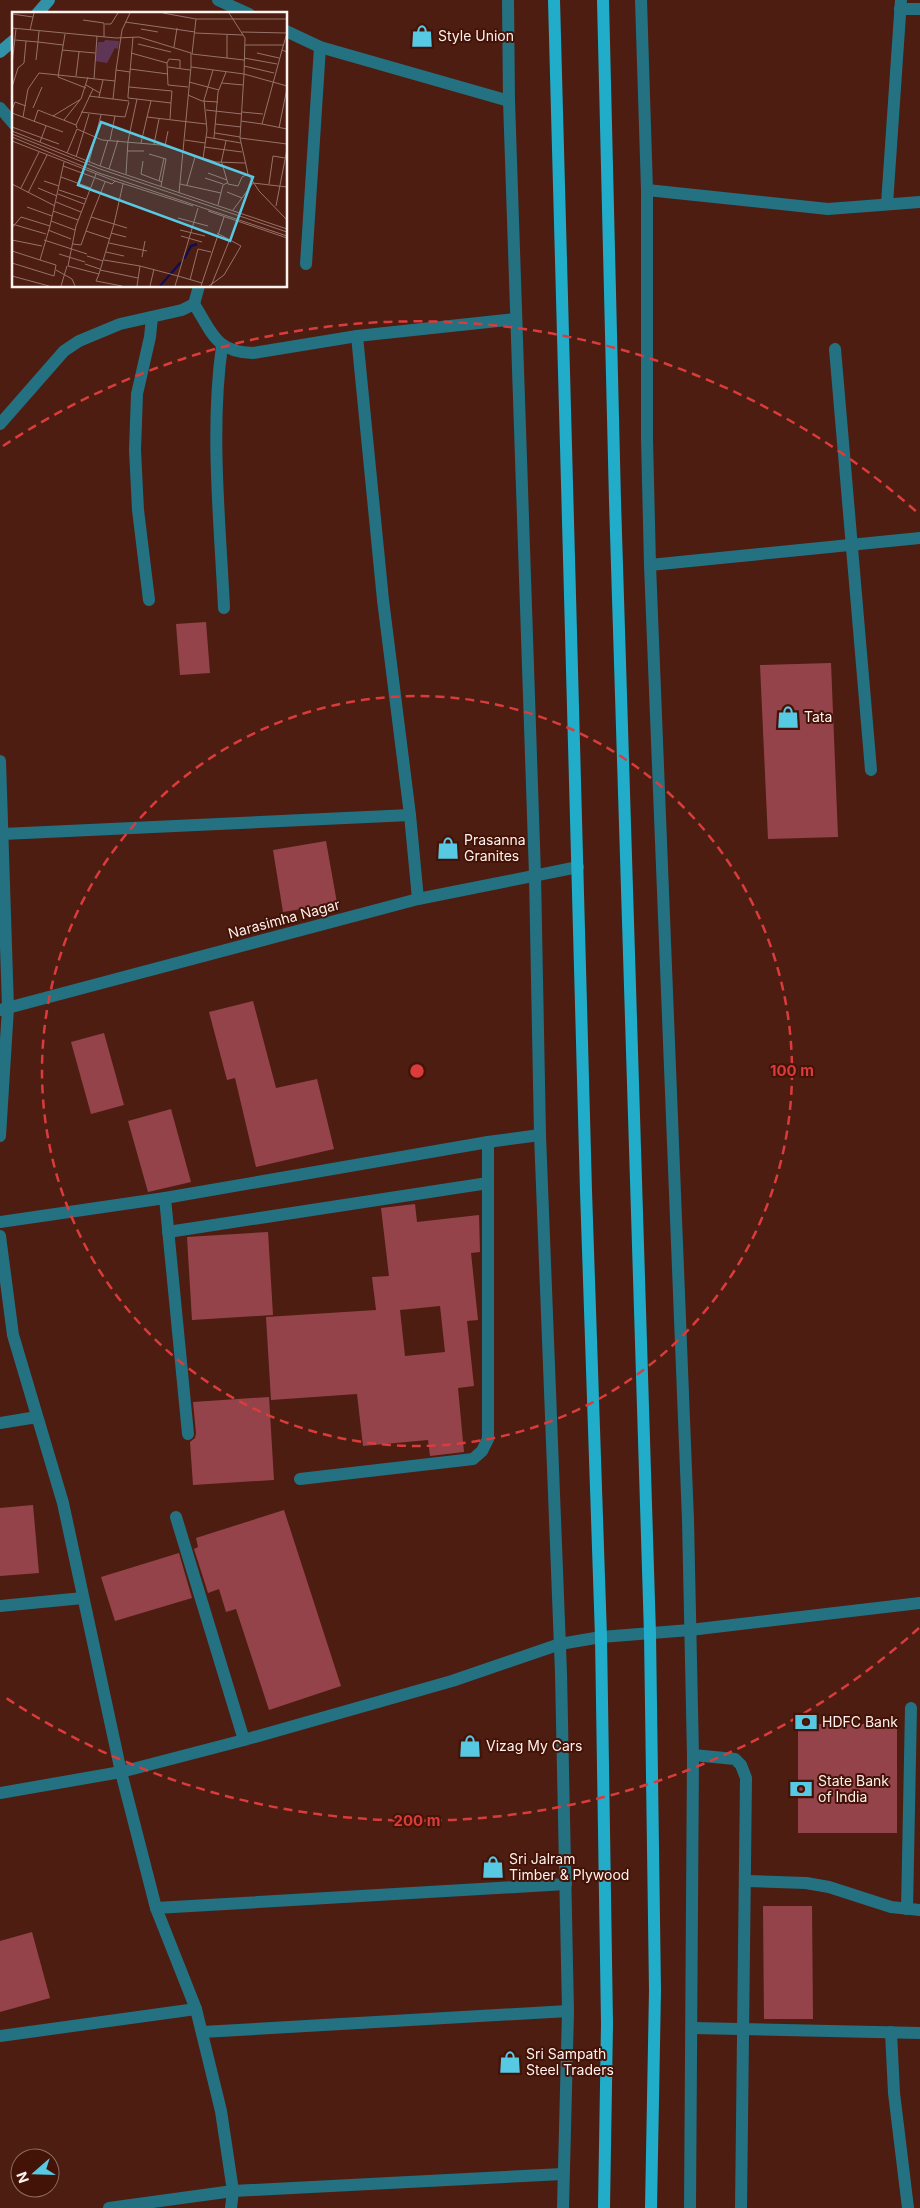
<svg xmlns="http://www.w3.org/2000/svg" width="920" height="2208" font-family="Inter,sans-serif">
<rect width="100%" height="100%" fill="#4e1d11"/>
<g fill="#95434b" fill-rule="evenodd">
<polygon points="206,622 210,673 180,675 176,624"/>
<polygon points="831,663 838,837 768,839 760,665"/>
<polygon points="326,841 337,903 283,912 273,850"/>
<polygon points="253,1001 276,1088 317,1079 334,1149 256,1167 235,1078 227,1080 209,1012"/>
<polygon points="104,1033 124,1105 91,1114 71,1042"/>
<polygon points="171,1109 191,1182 148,1192 128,1121"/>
<path d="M 415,1204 L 417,1222 L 479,1215 L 480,1252 L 471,1253 L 478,1320 L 467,1321 L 474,1386 L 458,1388 L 464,1452 L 430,1456 L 428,1440 L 363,1446 L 357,1394 L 271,1400 L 266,1317 L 376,1310 L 372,1277 L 389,1276 L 381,1208 ZM 440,1306 L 445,1352 L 405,1356 L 400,1310 Z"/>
<polygon points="268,1232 273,1315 192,1320 187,1237"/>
<polygon points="269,1397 274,1480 193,1485 190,1442 195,1438 196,1433 193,1402"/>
<polygon points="33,1505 39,1573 0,1576 0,1508"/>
<polygon points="284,1510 341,1686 269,1710 236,1609 226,1612 219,1589 208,1593 194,1549 198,1547 196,1538"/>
<polygon points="179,1553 192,1598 115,1621 101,1577"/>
<rect x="798" y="1724" width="99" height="109"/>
<polygon points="763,1906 812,1906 813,2019 764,2019"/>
<polygon points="32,1932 50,1998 0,2012 0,1941"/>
</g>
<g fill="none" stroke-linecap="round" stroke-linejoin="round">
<g stroke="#247182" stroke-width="12">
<polyline points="218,0 249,14"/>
<polyline points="900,9 920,9"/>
<polyline points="286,31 320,47 509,101"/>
<polyline points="0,108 14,124"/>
<polyline points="647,190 828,209 920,202"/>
<polyline points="887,204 901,0"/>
<polyline points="306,264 320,47"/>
<path d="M 194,304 C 212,332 215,352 253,353 L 357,336 L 516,319"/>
<polyline points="357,336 383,600 410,815 418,899"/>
<path d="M 222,346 C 210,430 220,523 224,608"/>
<polyline points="835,349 871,770"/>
<polyline points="0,424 64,351 79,341 120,324 182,310 194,304 199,286"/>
<polyline points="650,565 920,538"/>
<polyline points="149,600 138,510 135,450 137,394 150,337 152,317"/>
<polyline points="0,761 8,1008 0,1136"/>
<polyline points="3,834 410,815"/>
<polyline points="0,1010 418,899 578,867"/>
<polyline points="0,1222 165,1198"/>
<polyline points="168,1232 488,1183"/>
<polyline points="0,1236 13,1335 63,1503 121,1772 156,1908 196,2009 221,2111 233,2191 231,2208"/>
<polyline points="0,1423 37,1417"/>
<polyline points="188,1434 165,1198 488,1142 540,1135"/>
<polyline points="300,1479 473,1459 482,1451 488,1439 488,1142"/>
<polyline points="176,1517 244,1740"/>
<polyline points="0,1606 83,1598"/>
<polyline points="693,1755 735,1759 741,1765 746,1778 741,2208"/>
<polyline points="0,1793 121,1772 244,1740 452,1681 560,1644 601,1637 690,1630 920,1603"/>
<polyline points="746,1881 806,1883 829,1887 891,1907 920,1910"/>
<polyline points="156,1908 566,1884"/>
<polyline points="907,1909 911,1708"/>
<polyline points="692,2028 920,2033"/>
<polyline points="202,2032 568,2011"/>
<polyline points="891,2032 894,2093 908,2208"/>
<polyline points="0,2036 196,2009"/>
<polyline points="109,2208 233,2191 563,2174"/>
</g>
<g stroke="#247182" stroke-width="12">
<polyline points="508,0 509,101 535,875 540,1135 561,1673 568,2011 563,2208"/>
<polyline points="641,0 647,190 647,439 650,565 688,1520 693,1755 690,2208"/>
</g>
<g stroke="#3192a8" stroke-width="12">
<polyline points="37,14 49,0"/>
<polyline points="0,52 14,40"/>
</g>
<g stroke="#21adc9" stroke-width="12">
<polyline points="554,0 586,1191 601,1637 607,2024 604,2208"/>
<polyline points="603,0 615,501 650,1634 655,1990 651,2208"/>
</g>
</g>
<g fill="none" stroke="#da3c3c" stroke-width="2.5" stroke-dasharray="9 6">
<circle cx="417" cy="1071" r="375"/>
<path d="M919 1628A750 750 0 0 1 3 1696M3 446A750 750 0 0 1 919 514"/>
</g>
<defs>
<symbol id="shop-bare" viewBox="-9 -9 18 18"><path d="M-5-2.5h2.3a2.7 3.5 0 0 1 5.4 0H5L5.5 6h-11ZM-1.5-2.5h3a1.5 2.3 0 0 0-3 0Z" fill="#58c9e3" stroke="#431307" stroke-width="2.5" paint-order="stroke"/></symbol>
<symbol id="bank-bare" viewBox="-9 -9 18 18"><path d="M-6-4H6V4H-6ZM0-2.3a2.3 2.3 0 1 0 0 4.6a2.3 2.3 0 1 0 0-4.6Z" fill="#58c9e3" stroke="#431307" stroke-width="2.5" paint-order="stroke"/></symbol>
</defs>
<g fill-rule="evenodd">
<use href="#shop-bare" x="406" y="20" width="32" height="32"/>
<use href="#shop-bare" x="772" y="701" width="32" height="32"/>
<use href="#shop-bare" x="432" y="832" width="32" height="32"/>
<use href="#bank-bare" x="790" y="1706" width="32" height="32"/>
<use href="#shop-bare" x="454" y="1730" width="32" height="32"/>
<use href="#bank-bare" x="785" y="1773" width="32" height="32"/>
<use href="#shop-bare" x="477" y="1851" width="32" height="32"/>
<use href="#shop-bare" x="494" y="2046" width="32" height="32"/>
</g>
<g text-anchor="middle" stroke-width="4" stroke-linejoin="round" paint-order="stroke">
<g font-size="14" fill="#fff1ed" stroke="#431307" text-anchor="start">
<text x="438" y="41">Style Union</text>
<text x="804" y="722">Tata</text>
<text x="464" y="845">Prasanna<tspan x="464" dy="16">Granites</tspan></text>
<text x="822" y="1727">HDFC Bank</text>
<text x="486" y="1751">Vizag My Cars</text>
<text x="818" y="1786">State Bank<tspan x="818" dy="16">of India</tspan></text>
<text x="509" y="1864">Sri Jalram<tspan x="509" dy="16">Timber &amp; Plywood</tspan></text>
<text x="526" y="2059">Sri Sampath<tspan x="526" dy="16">Steel Traders</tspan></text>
</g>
<g font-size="14" fill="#fff1ed" stroke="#431307">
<text transform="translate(284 919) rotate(-15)" y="5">Narasimha Nagar</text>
</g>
</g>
<g transform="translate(12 12)">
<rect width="275" height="275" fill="#4e1d11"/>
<path d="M 93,28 L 107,29 L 106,37 L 103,36 L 95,51 L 83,49 L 86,30 L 92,30 Z" fill="#5f3556"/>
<path fill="none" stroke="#120e4e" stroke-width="2.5" d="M 172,247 L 179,234 L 185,232M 148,274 L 169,250"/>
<path fill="none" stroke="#957269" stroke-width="1" d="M 151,1 L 184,7M 217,1 L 233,26 L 232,62M 0,2 L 21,5M 71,8 L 92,11 L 92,25M 113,10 L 183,20M 93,12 L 99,12 L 106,1M 0,16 L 104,26 L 127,25 L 179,41 L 179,55 L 232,62 L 275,74M 129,17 L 146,20M 18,18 L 22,1M 230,20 L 275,21M 183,21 L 231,23M 53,22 L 46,65 L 74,76M 3,28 L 26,30 L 27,19M 126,32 L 159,40M 233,33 L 272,33M 162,35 L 165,16M 50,38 L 83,41M 270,38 L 275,21M 275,40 L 270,38 L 250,112 L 275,117M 119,41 L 155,51 L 156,73 L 176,75M 245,41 L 267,46M 215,46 L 215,23M 232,46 L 265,52M 24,48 L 26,30 L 51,33M 232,48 L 180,42 L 184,7 L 275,7M 155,51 L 157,47 L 168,48 L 168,56M 0,52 L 4,17M 232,54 L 262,61M 156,55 L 178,58M 118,57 L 156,62M 104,58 L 110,18 L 118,1M 232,62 L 228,126 L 236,162 L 247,179 L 275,208M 64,64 L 67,40M 82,67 L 85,24M 177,70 L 207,78M 210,71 L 231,73M 74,73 L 88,81M 0,75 L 6,56 L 12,51 L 14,29M 117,75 L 160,79 L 159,91 L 116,86 L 116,84 L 118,60M 176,83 L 190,89 L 206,90M 77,84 L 117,89M 87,85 L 91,68M 101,87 L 103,69M 21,96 L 30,75M 0,98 L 3,90 L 14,94M 194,98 L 230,102M 69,100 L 103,104 L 98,128M 230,100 L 251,102M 0,101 L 51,120M 41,104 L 69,87 L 76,65M 103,104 L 113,105 L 117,90M 11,105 L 16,77 L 27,61 L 103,69 L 104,58 L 118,60 L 121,25M 135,105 L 139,89M 158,107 L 159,91M 52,108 L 68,88M 229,109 L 250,112M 22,110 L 26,98 L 64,113 L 65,116M 203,112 L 229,115M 64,113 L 81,77M 0,115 L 47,132M 267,116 L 275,76M 0,119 L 88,154 L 275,217M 203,121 L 228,125M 0,122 L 88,157 L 275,220M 0,125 L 87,161 L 275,224M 194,125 L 229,131M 202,126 L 206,80 L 214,60M 228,126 L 275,132M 173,128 L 193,131M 0,129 L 103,169 L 181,194M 28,130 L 34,114M 129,131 L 135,105 L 194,112M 142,132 L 147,107M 153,134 L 156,119M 192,135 L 230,140M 115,139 L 132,139M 55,141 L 65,117 L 90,128 L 149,133 L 204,150 L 233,151M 137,142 L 154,147 L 149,174M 64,145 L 77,102M 191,147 L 195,118 L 192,88 L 201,58M 131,149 L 129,162 L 150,170M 77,150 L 89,103M 209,151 L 214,129M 210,151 L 216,172 L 226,174 L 230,165 L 236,162M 51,154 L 100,172 L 103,169M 88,154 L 96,128M 97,157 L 106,128M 196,161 L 215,168M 84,162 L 64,214 L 56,254 L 87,262 L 84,269 L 110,274M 114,162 L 116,129 L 125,87M 49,165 L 79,176M 193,166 L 211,172M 32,169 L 47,174M 147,169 L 152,146M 0,172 L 43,194M 111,172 L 102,212 L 115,216M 168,172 L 209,181M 257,172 L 261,144 L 273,146M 175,173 L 183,145M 9,176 L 27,140M 26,176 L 45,184M 47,178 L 74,187M 215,180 L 230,186M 16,181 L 35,143M 167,181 L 179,55M 46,182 L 72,192M 44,190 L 69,200M 206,193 L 211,173 L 215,171M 264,194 L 275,137M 15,195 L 40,204M 221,198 L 241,171 L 275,175M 41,199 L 66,208M 196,199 L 275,226M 79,205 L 93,170M 166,206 L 196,214M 39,209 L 63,218M 0,212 L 34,222M 0,216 L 9,205 L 38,214 L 52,150M 36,218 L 59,227M 168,218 L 193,224M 74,219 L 98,227M 99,221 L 114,225M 169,224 L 190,230M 0,228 L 30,234M 32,228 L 75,242M 97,231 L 135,239M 61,232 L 69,233 L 79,205 L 102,212 L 87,262M 0,239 L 28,248 L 38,214M 94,240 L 112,244M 47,242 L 73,250M 75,244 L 91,249M 130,245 L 133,229M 92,248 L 128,254M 0,251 L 42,264 L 44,253 L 28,248M 73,252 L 88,257M 44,258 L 60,267 L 63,274M 88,258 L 126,266M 0,264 L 37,274M 178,268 L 186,237 L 199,240M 49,274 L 55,254M 125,274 L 128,254 L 166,264 L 186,196M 138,274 L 142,257M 163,274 L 166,264 L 190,271M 189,274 L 212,205M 197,274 L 212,263 L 229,234 L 205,221M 199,274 L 218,227"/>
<path fill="#58c9e3" fill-opacity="0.15" stroke="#58c9e3" stroke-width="2.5" d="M 89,110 L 241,165 L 218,229 L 66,173 Z"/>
<rect width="275" height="275" fill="none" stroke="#fff1ed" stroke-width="2.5"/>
</g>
<circle cx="417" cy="1071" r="8" fill="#da3c3c" stroke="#431307" stroke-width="2.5"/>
<g font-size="15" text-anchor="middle" font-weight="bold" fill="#da3c3c" stroke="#431307" stroke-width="4" stroke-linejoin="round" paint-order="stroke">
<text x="792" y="1076">100 m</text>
<text x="417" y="1826">200 m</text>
</g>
<g transform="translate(35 2173) rotate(250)"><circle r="24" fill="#431307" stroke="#8e6c63"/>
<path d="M0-4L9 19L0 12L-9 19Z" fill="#58c9e3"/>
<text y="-8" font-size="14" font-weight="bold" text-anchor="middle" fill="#fff1ed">N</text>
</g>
</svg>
